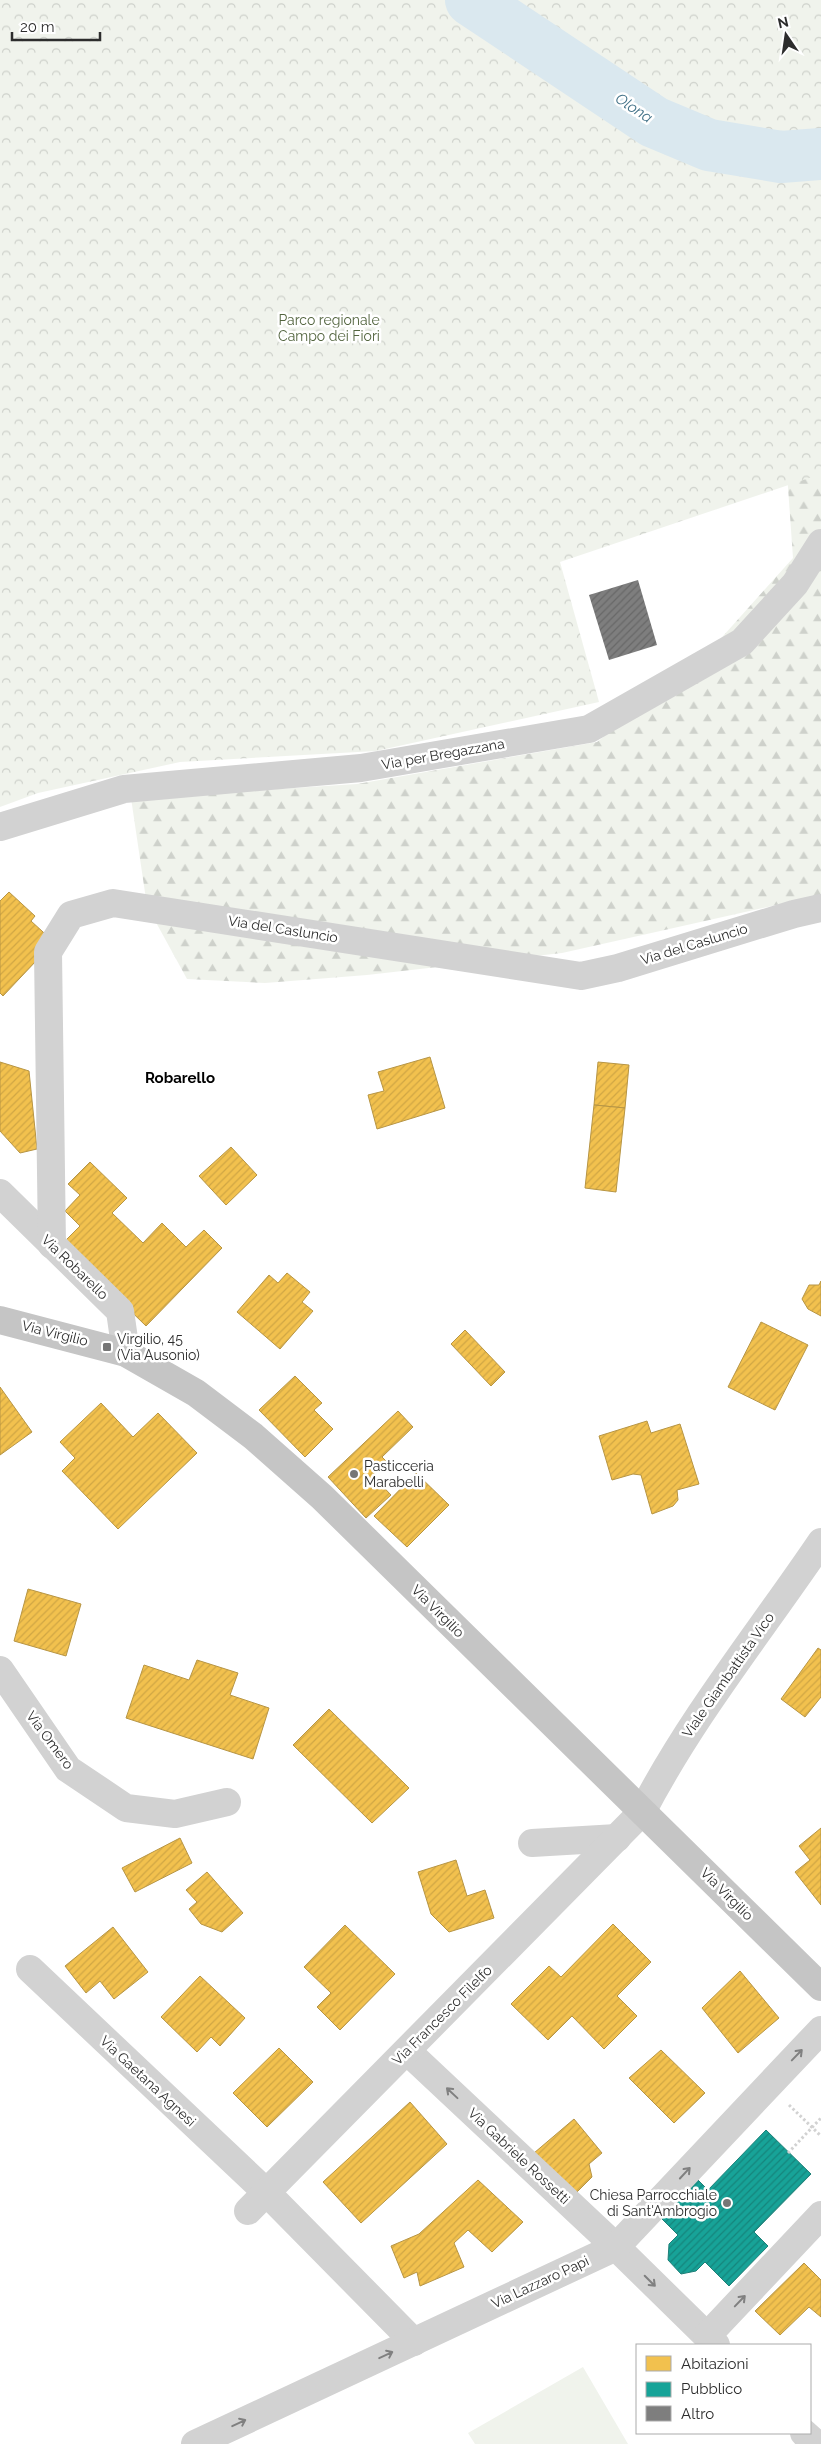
<svg xmlns="http://www.w3.org/2000/svg" width="821" height="2444" font-family="Raleway,sans-serif">
<defs>
<pattern id="forest-firs" width="22" height="20" patternUnits="userSpaceOnUse" patternTransform="scale(1.25)"><rect width="22" height="20" fill="#f0f3ec"/><path d="M5 1l3.5 6h-7zM16 11l3.5 6h-7z" fill="#ced1cb"/></pattern>
<pattern id="park-crowns" width="20" height="18" patternUnits="userSpaceOnUse" patternTransform="scale(1.25)"><rect width="20" height="18" fill="#f0f3ec"/><path d="M2 6a3 3 0 1 1 6 0M12 15a3 3 0 1 1 6 0" fill="none" stroke="#ced1cb"/></pattern>
<pattern id="homes-hatch" width="6" height="6" patternUnits="userSpaceOnUse" patternTransform="scale(1.25)"><rect width="6" height="6" fill="#f2c14e"/><path d="M-1 1l2-2M0 6l6-6M5 7l2-2" fill="none" stroke="#d0a644"/></pattern>
<pattern id="public-hatch" width="6" height="6" patternUnits="userSpaceOnUse" patternTransform="scale(1.25)"><rect width="6" height="6" fill="#17a398"/><path d="M-1 1l2-2M0 6l6-6M5 7l2-2" fill="none" stroke="#15857c"/></pattern>
<pattern id="building-hatch" width="6" height="6" patternUnits="userSpaceOnUse" patternTransform="scale(1.25)"><rect width="6" height="6" fill="#7e7e7e"/><path d="M-1 1l2-2M0 6l6-6M5 7l2-2" fill="none" stroke="#686868"/></pattern>
</defs>
<rect width="100%" height="100%" fill="#fff"/>
<polygon fill="url(#forest-firs)" points="0,0 821,0 821,895 562,953 367,975 265,983 187,979 147,906 131,798 357,784 597,742 707,654 793,558 787,473"/>
<polygon fill="url(#park-crowns)" points="0,0 821,0 821,474 560,562 599,702 376,751 180,762 38,793 0,807"/>
<polygon fill="#f0f3ec" points="583,2367 628,2444 475,2444 468,2433"/>
<g fill="url(#homes-hatch)" stroke="#b79544">
<polygon points="9,892 35,916 31,921 54,942 3,996 0,993 0,901"/>
<polygon points="430,1057 445,1108 377,1129 368,1095 384,1091 378,1072"/>
<polygon points="0,1062 29,1071 37,1149 20,1153 0,1131"/>
<polygon points="598,1062 629,1065 625,1108 594,1105"/>
<polygon points="594,1105 625,1108 616,1192 585,1188"/>
<polygon points="231,1147 257,1175 226,1205 199,1176"/>
<polygon points="90,1162 127,1198 112,1213 143,1243 162,1223 186,1247 204,1230 222,1248 146,1326 62,1244 80,1226 65,1211 80,1195 68,1184"/>
<polygon points="287,1273 310,1292 302,1302 313,1311 280,1349 237,1312 269,1275 278,1283"/>
<polygon points="821,1281 821,1316 808,1309 802,1299 809,1285 819,1285"/>
<polygon points="761,1322 808,1345 775,1410 728,1387"/>
<polygon points="465,1330 505,1372 491,1386 451,1344"/>
<polygon points="295,1376 322,1403 314,1410 333,1429 305,1457 259,1410"/>
<polygon points="0,1387 32,1432 0,1455"/>
<polygon points="101,1403 133,1437 158,1413 197,1453 118,1529 62,1471 75,1458 60,1442"/>
<polygon points="398,1411 413,1427 382,1457 387,1462 372,1475 391,1495 366,1518 328,1477"/>
<polygon points="647,1421 651,1433 680,1424 699,1484 677,1490 678,1500 673,1506 652,1514 641,1475 633,1474 612,1480 599,1436"/>
<polygon points="416,1473 449,1505 407,1547 374,1516"/>
<polygon points="28,1589 81,1604 66,1656 14,1641"/>
<polygon points="818,1648 821,1650 821,1697 805,1717 781,1699"/>
<polygon points="197,1660 238,1673 230,1695 269,1708 253,1759 126,1718 144,1665 189,1680"/>
<polygon points="329,1709 409,1788 372,1823 293,1745"/>
<polygon points="821,1828 821,1905 795,1872 810,1860 799,1846"/>
<polygon points="180,1838 192,1863 135,1892 122,1868"/>
<polygon points="456,1860 467,1896 485,1890 494,1918 449,1932 431,1914 418,1872"/>
<polygon points="207,1872 243,1913 222,1932 201,1924 189,1909 197,1902 186,1890"/>
<polygon points="613,1924 651,1962 617,1996 637,2016 604,2049 572,2016 548,2040 511,2004 549,1966 561,1977"/>
<polygon points="345,1925 395,1974 340,2030 317,2007 331,1993 304,1967"/>
<polygon points="113,1927 148,1972 114,1999 100,1981 86,1993 65,1966"/>
<polygon points="740,1971 779,2018 738,2053 702,2008"/>
<polygon points="200,1976 245,2018 220,2046 211,2037 197,2052 161,2017"/>
<polygon points="279,2048 313,2082 267,2127 233,2093"/>
<polygon points="661,2050 705,2093 674,2123 629,2078"/>
<polygon points="410,2102 447,2144 361,2223 323,2182"/>
<polygon points="574,2119 602,2153 589,2164 592,2177 574,2195 534,2153"/>
<polygon points="478,2180 523,2222 492,2252 468,2230 454,2243 464,2267 420,2286 417,2272 404,2278 391,2246 419,2234"/>
<polygon points="804,2263 821,2280 821,2317 809,2307 780,2335 755,2311"/>
</g>
<polygon fill="url(#public-hatch)" stroke="#1e8078" points="766,2130 811,2174 754,2232 768,2246 729,2286 705,2262 696,2271 681,2274 668,2260 669,2244 678,2235 659,2216 696,2178 708,2190"/>
<g fill="none" stroke-linecap="round" stroke-linejoin="round">
<polyline stroke="#dae8ef" stroke-width="52" points="471,0 654,122 709,145 781,157 821,154"/>
</g>
<polygon fill="url(#building-hatch)" points="638,580 657,645 609,660 589,595"/>
<g fill="none" stroke-linecap="round" stroke-linejoin="round">
<g stroke="#d2d2d2" stroke-width="3" stroke-dasharray="2.5 2.5" stroke-linecap="butt">
<polyline points="789,2105 821,2136"/>
<polyline points="788,2153 821,2118"/>
</g>
<g stroke="#d2d2d2" stroke-width="28">
<polyline points="0,827 124,789 361,768 589,729 742,642 795,584 821,543"/>
<polyline points="0,1193 120,1311 126,1353"/>
<polyline points="52,1245 48,952 71,915 113,903 581,976 618,968 794,914 821,908"/>
<polyline points="0,1670 68,1769 126,1808 175,1814 227,1802"/>
<polyline points="532,1843 617,1838"/>
<polyline points="30,1969 267,2193 414,2342"/>
<polyline points="407,2051 616,2247 716,2345"/>
<path d="M 248,2211 L 642,1812 C 692,1716 760,1632 821,1542"/>
<polyline points="707,2336 821,2215"/>
<polyline points="804,2433 816,2444"/>
<polyline points="195,2444 616,2247 821,2030"/>
</g>
<polyline stroke="#c5c5c5" stroke-width="28" points="0,1320 126,1353 196,1393 253,1436 322,1497 821,1987"/>
</g>
<defs><path id="oneway-shaft" d="M-6 0H5M1.5-3L5.5 0L1.5 3" fill="none" stroke-width="1.6" stroke-linecap="round" stroke-linejoin="round" transform="scale(1.25)"/></defs>
<g stroke="#808080">
<use href="#oneway-shaft" transform="translate(797 2055) rotate(-46)"/>
<use href="#oneway-shaft" transform="translate(452 2093) rotate(-137)"/>
<use href="#oneway-shaft" transform="translate(685 2173) rotate(-47)"/>
<use href="#oneway-shaft" transform="translate(650 2281) rotate(45)"/>
<use href="#oneway-shaft" transform="translate(740 2301) rotate(-46)"/>
<use href="#oneway-shaft" transform="translate(386 2355) rotate(-25)"/>
<use href="#oneway-shaft" transform="translate(239 2423) rotate(-25)"/>
</g>
<g fill="#767676" stroke="#fff" stroke-width="2">
<rect x="102" y="1342" width="10" height="10" rx="2.5"/>
<circle cx="354" cy="1474" r="5"/>
<circle cx="727" cy="2203" r="5"/>
</g>
<g text-anchor="middle" stroke-width="5" stroke-linejoin="round" paint-order="stroke">
<g font-size="14" fill="#53653f" stroke="#fff">
<text x="329" y="325">Parco regionale<tspan x="329" dy="16">Campo dei Fiori</tspan></text>
</g>
<g font-size="14" fill="#2d2d2d" stroke="#fff">
<text transform="translate(443 754) rotate(-10)" y="5">Via per Bregazzana</text>
<text transform="translate(283 929) rotate(9)" y="5">Via del Casluncio</text>
<text transform="translate(694 944) rotate(-17)" y="5">Via del Casluncio</text>
<text transform="translate(75 1267) rotate(44)" y="5">Via Robarello</text>
<text transform="translate(55 1333) rotate(14)" y="5">Via Virgilio</text>
<text transform="translate(438 1611) rotate(45)" y="5">Via Virgilio</text>
<text transform="translate(728 1675) rotate(-55)" y="5">Viale Giambattista Vico</text>
<text transform="translate(50 1740) rotate(53)" y="5">Via Omero</text>
<text transform="translate(727 1894) rotate(45)" y="5">Via Virgilio</text>
<text transform="translate(442 2015) rotate(-45)" y="5">Via Francesco Filelfo</text>
<text transform="translate(148 2081) rotate(43)" y="5">Via Gaetana Agnesi</text>
<text transform="translate(519 2156) rotate(43)" y="5">Via Gabriele Rossetti</text>
<text transform="translate(540 2282) rotate(-25)" y="5">Via Lazzaro Papi</text>
</g>
<g font-size="14" fill="#2d2d2d" stroke="#fff" text-anchor="start">
<text x="117" y="1344">Virgilio, 45<tspan x="117" dy="16">(Via Ausonio)</tspan></text>
<text x="364" y="1471">Pasticceria<tspan x="364" dy="16">Marabelli</tspan></text>
<text x="717" y="2200" text-anchor="end">Chiesa Parrocchiale<tspan x="717" dy="16">di Sant'Ambrogio</tspan></text>
</g>
<g font-size="15" font-style="italic" fill="#427288" stroke="#fff">
<text transform="translate(634 108) rotate(33)" y="5">Olona</text>
</g>
<g font-size="15" font-weight="bold" fill="#000" stroke="#fff">
<text x="180" y="1083">Robarello</text>
</g>
</g>
<rect x="636" y="2344" width="175" height="90" fill="#ffffff" stroke="#ababab"/>
<rect x="646" y="2356" width="25" height="15" fill="#f2c14e" stroke="#ababab"/>
<text x="681" y="2369" font-size="15" fill="#2d2d2d">Abitazioni</text>
<rect x="646" y="2382" width="25" height="15" fill="#17a398" stroke="#ababab"/>
<text x="681" y="2394" font-size="15" fill="#2d2d2d">Pubblico</text>
<rect x="646" y="2406" width="25" height="15" fill="#7e7e7e" stroke="#ababab"/>
<text x="681" y="2419" font-size="15" fill="#2d2d2d">Altro</text>
<g transform="translate(786 35) rotate(347)" stroke="#ffffff" stroke-width="4" paint-order="stroke">
<path d="M0-4L9 19L0 12L-9 19Z" fill="#2d2d2d"/>
<text y="-8" font-size="14" font-weight="bold" text-anchor="middle" fill="#2d2d2d">N</text>
</g>
<path d="M12 32v8h88v-8" fill="none" stroke="#2d2d2d" stroke-width="2.5"/>
<text x="20" y="32" font-size="15" fill="#2d2d2d" stroke="#ffffff" stroke-width="4" paint-order="stroke">20 m</text>
</svg>
